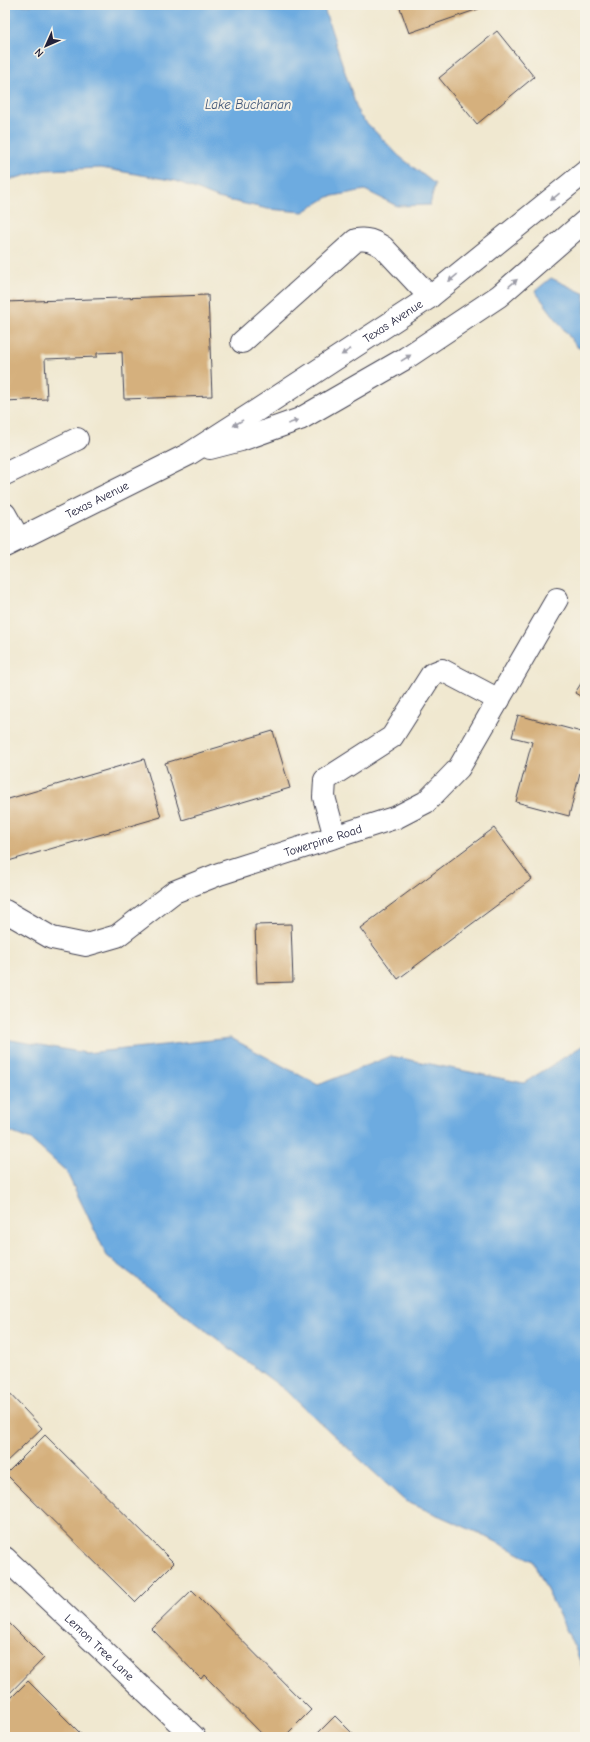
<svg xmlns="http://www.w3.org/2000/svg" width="590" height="1742" font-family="'Comic Neue',sans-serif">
<rect width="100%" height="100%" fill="#f7f3e8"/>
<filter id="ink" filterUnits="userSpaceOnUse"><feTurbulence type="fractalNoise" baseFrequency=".025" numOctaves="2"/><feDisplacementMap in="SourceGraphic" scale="8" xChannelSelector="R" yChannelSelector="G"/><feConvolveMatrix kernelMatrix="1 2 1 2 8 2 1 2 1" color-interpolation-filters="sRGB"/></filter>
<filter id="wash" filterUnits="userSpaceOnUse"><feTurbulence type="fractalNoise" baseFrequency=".012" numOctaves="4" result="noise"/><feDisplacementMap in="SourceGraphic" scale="16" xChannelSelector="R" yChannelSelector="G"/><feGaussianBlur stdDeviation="0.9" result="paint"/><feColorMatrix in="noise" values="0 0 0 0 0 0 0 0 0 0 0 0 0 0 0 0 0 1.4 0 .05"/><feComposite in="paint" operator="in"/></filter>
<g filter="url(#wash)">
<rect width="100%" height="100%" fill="#f0e8d0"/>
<g fill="#6dabe0" stroke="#48668e">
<polygon points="5,5 323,5 359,115 399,156 435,184 430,205 397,206 365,190 328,197 303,212 268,209 218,198 176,181 101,168 45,170 5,181"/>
<polygon points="551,278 585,294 585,350 577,347 535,291"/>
<polygon points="231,1038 318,1085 391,1056 524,1083 585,1044 585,1674 575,1648 533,1561 483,1535 405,1501 285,1390 107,1256 66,1171 31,1140 5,1130 5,1039 86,1053"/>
</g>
<g id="blocks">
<g fill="#d5b07d">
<polygon points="399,5 483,5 484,7 409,33"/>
<polygon points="497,31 534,77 477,124 439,78"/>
<polygon points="208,295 212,396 124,399 122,352 97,353 97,357 45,359 47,399 5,401 5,302"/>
<polygon points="585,677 585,699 575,693"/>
<polygon points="518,715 585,733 585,753 569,816 516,802 532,742 512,737"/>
<polygon points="273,731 290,788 182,820 165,763"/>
<polygon points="144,759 161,817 5,862 5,800"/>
<polygon points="494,828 532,879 398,979 360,928"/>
<polygon points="291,924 293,982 257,983 255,925"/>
<polygon points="5,1389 42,1428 5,1463"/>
<polygon points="45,1435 174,1563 135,1602 6,1474"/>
<polygon points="192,1590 311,1710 284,1737 265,1737 204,1675 201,1679 152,1629"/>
<polygon points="5,1619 44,1658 5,1698"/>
<polygon points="28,1681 84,1737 5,1737 5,1704"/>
<polygon points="335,1716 356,1737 314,1737"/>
</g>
</g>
</g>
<g filter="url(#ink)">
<use href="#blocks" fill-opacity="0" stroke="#414051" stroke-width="1"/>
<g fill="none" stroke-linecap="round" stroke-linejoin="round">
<defs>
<g id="minor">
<path d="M 242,342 L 356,240 C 367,238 373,241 383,247 L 430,297"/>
<polyline points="210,448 241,440 300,419 406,358 499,296 585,221"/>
<polyline points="5,474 77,439"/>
<polyline points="5,514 19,539"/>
<path id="s1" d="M 5,546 L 189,454 L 259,409 L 430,297 L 585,172"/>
<polyline points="335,837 324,797 325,780 392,737 432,674 442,670 499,700"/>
<path id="s2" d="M 5,911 L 52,938 L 86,945 L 117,936 L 174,892 L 219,874 L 397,817 L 426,802 L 459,768 L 557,599"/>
<path id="s3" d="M 5,1558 L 194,1737"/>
</g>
</defs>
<use href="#minor" stroke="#414051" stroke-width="24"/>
<use href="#minor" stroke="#fff" stroke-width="22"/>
</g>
<defs><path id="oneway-solid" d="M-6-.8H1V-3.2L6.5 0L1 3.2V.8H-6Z"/></defs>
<g fill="#9c9ca7">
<use href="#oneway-solid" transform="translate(555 197) rotate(141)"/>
<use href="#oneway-solid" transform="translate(453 278) rotate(141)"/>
<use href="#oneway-solid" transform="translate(513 283) rotate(-41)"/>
<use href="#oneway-solid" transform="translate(346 352) rotate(147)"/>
<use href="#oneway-solid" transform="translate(406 358) rotate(-32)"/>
<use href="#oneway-solid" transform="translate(293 422) rotate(-19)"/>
<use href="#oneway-solid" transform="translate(238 423) rotate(148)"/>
</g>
</g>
<g text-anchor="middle" stroke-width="4" stroke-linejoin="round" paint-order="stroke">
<g font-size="12" fill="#22223b" stroke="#f7f3e8">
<text dy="4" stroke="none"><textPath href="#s1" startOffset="449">Texas Avenue</textPath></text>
<text dy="4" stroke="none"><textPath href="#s1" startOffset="103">Texas Avenue</textPath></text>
<text dy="4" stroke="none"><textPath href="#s2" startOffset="351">Towerpine Road</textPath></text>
<text dy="4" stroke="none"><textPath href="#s3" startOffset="130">Lemon Tree Lane</textPath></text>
</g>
<g font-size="13" font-style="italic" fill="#3c5275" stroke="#f7f3e8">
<text x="248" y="109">Lake Buchanan</text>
</g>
</g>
<rect width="590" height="1742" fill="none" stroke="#f7f3e8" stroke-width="20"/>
<g transform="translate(46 46) rotate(225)" stroke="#f7f3e8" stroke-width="3" paint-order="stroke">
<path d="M0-3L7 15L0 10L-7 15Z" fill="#22223b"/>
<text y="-6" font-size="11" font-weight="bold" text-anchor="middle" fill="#22223b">N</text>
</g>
</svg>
